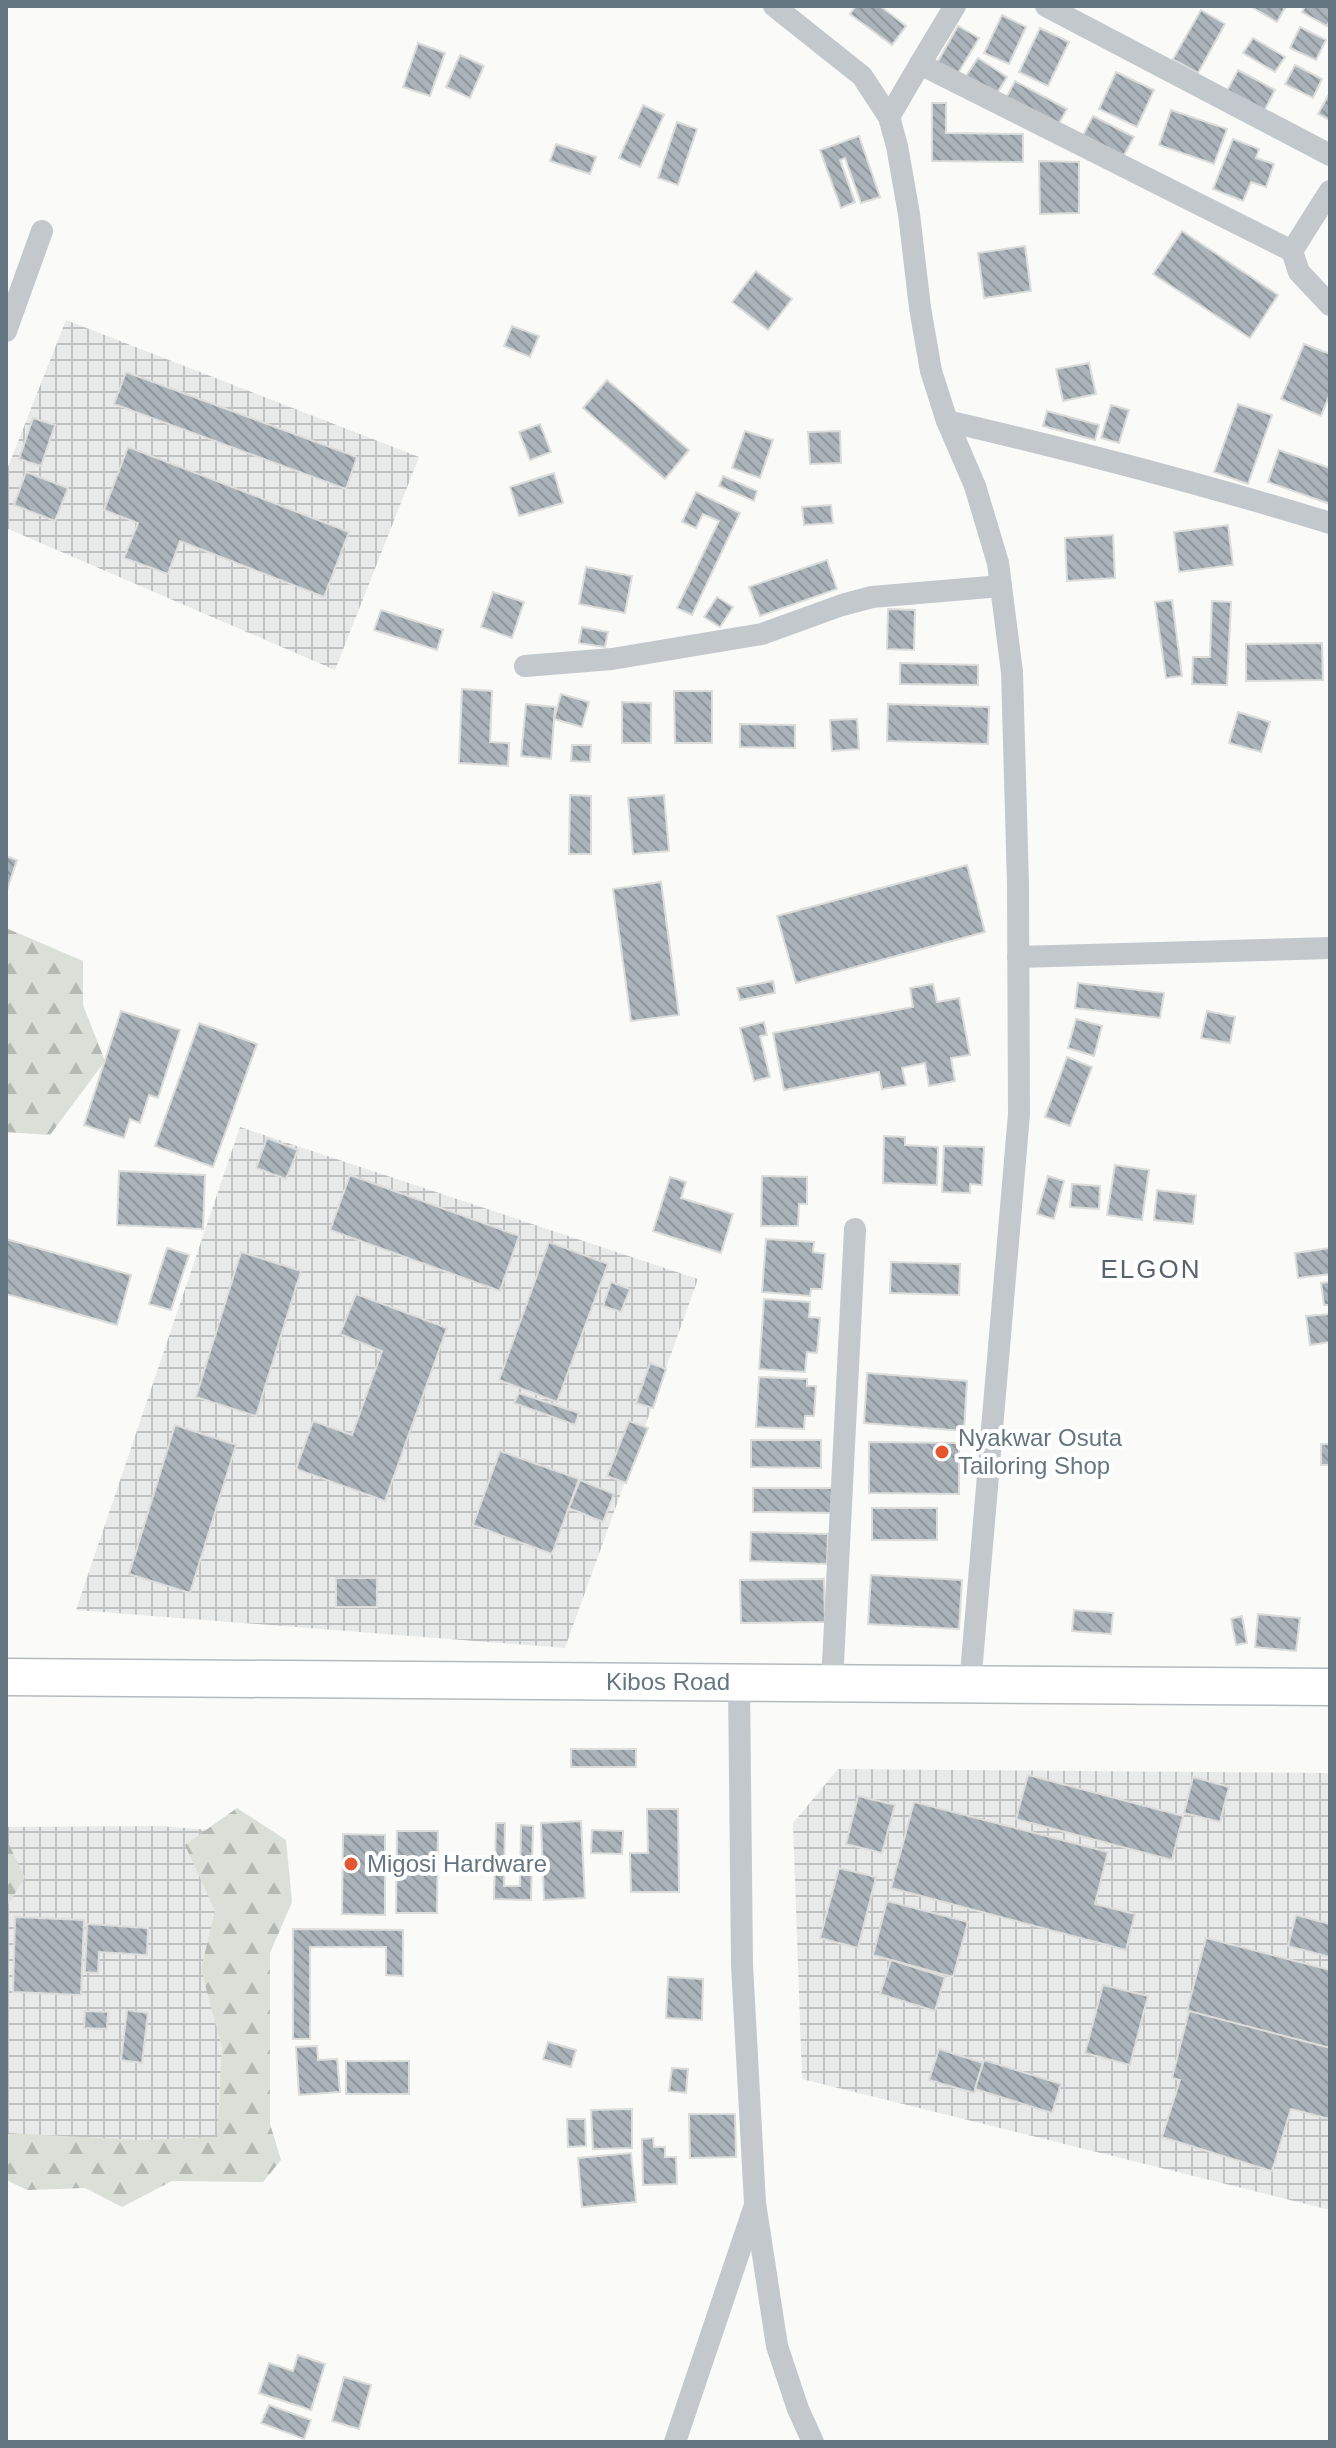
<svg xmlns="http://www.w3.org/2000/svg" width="1336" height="2448" font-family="Helvetica,sans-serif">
<defs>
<pattern id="industrial-grid" width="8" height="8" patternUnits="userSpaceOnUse" patternTransform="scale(2)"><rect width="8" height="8" fill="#e8e9e9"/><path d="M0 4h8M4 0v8" fill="none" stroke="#c0c1c2"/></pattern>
<pattern id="forest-firs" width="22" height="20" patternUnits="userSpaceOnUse" patternTransform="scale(2)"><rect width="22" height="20" fill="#dadfd7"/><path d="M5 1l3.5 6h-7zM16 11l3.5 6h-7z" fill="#b4b9b4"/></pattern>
<pattern id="building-back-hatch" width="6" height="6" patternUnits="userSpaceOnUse" patternTransform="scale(2)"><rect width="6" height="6" fill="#aab3b9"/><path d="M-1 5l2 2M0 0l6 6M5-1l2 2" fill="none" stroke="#8e969c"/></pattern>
</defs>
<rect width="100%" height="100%" fill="#fafaf8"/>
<g fill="url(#industrial-grid)">
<polygon points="66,320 419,457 335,670 6,528 6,472"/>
<polygon points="240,1127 698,1279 565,1648 76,1610"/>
<polygon points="838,1769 1330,1773 1330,2210 802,2079 793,1823"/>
<polygon points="160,1826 211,1830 227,2159 6,2142 6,1827"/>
</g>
<g fill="url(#forest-firs)">
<polygon points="8,929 83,961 83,1005 105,1061 50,1135 6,1132 6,934"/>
<polygon points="237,1808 286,1840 292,1902 270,1953 270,2124 281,2160 263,2182 172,2181 122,2207 85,2188 27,2190 6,2180 6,2133 139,2140 217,2137 222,2048 201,1969 215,1911 185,1845"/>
<polygon points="6,1839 25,1877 6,1908"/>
</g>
<g fill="url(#building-back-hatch)" stroke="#dcdcda" stroke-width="2">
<polygon points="856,6 880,6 906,26 892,45 850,14"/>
<polygon points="1250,6 1286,6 1277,22"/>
<polygon points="1305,6 1330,6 1330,20 1327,26 1302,12"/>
<polygon points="1201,10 1225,24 1198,73 1173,59"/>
<polygon points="1002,15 1026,27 1009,64 984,53"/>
<polygon points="958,26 979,38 957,75 937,63"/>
<polygon points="1300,27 1326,40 1316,60 1290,48"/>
<polygon points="1040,28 1069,42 1048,86 1019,72"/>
<polygon points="1253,38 1285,57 1275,72 1243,53"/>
<polygon points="418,43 445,53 430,96 403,87"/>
<polygon points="460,55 484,66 470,98 446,87"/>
<polygon points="978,58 1007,77 996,95 966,76"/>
<polygon points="1295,65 1322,79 1313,98 1285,84"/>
<polygon points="1238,70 1275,90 1263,113 1226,93"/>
<polygon points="1116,72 1154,90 1137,127 1099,109"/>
<polygon points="1015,81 1067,109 1057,127 1006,98"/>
<polygon points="1330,92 1330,120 1318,114"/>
<polygon points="932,103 946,103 946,133 1023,134 1023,162 932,161"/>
<polygon points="643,105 664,115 640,167 619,158"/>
<polygon points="1171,110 1227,129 1214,164 1159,145"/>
<polygon points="1093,116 1134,137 1123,157 1082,137"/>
<polygon points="677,122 697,129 678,185 658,178"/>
<polygon points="859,136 880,197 861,203 845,158 840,160 855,202 841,208 820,150"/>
<polygon points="1233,139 1259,149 1256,158 1274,164 1266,187 1251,182 1243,201 1213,189"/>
<polygon points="556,144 596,157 590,174 550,161"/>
<polygon points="1039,161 1079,162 1079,213 1040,214"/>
<polygon points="1182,231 1278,295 1250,338 1153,274"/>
<polygon points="1025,246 1031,291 984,298 978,253"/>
<polygon points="756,271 792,299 768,330 732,302"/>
<polygon points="512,326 539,336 530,357 504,346"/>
<polygon points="1304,344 1330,354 1330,394 1321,416 1281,399"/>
<polygon points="1089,363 1096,394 1063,401 1056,369"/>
<polygon points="126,372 357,457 346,489 114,404"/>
<polygon points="607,380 689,450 665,479 583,408"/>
<polygon points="1238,404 1272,415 1248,484 1214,472"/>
<polygon points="1111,405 1129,410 1119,443 1101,438"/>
<polygon points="1047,411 1099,425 1095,440 1043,426"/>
<polygon points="33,418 55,425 41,466 19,459"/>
<polygon points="540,424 551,452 530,460 519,432"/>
<polygon points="745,431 773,440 760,478 732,468"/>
<polygon points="840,431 841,463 810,464 808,432"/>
<polygon points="128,447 349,532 324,597 180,541 168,574 124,558 138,523 104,510"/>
<polygon points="1279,450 1330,468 1330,504 1268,482"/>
<polygon points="26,472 68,488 55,521 14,505"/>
<polygon points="554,473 563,503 519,516 510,487"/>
<polygon points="723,476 757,491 754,501 719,486"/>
<polygon points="696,492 740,513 692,615 677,608 719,521 703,514 696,528 682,522"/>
<polygon points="831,505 833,523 804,525 802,507"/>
<polygon points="1228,525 1233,565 1179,572 1174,532"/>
<polygon points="1113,535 1115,578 1067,581 1065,538"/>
<polygon points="827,560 837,589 760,616 749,587"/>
<polygon points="586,567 632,576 625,613 579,604"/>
<polygon points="493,592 524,602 512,638 481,627"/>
<polygon points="717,597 733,607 720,627 704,617"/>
<polygon points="1172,600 1182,676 1166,678 1155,602"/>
<polygon points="1212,601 1231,602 1227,685 1192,684 1193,657 1210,657"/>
<polygon points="888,609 915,610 914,650 887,649"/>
<polygon points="381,610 443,630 437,650 374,630"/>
<polygon points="582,627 608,632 605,647 579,643"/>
<polygon points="1322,643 1323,680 1246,681 1246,644"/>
<polygon points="900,663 978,665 978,685 900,684"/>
<polygon points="462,689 492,691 490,742 509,743 508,766 459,763"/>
<polygon points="674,691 712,691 712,743 675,743"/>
<polygon points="561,694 589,702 582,727 554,719"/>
<polygon points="622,702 651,703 651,743 622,743"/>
<polygon points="526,704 555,707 551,759 521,756"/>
<polygon points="888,704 989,707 988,744 887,741"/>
<polygon points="1238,712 1270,722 1261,752 1229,743"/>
<polygon points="857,719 859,749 832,751 830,720"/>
<polygon points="740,724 795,725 795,748 740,747"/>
<polygon points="572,745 591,745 590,762 571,761"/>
<polygon points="570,795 591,796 591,854 569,854"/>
<polygon points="664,795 669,851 633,854 628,798"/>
<polygon points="6,856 17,860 6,893"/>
<polygon points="967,865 985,932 796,983 777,916"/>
<polygon points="661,882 679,1015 631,1021 613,889"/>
<polygon points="773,981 775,993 740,1000 737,988"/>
<polygon points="1078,983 1164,993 1160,1018 1075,1008"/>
<polygon points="933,984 937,1002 959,998 970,1055 951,1058 955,1081 929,1086 925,1063 902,1068 906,1085 882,1089 879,1072 784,1090 773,1033 913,1007 910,988"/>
<polygon points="121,1011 180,1030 158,1098 149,1095 140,1123 130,1119 124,1138 84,1125"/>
<polygon points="1207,1011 1235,1017 1230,1043 1201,1038"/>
<polygon points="1076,1019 1102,1026 1094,1056 1068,1048"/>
<polygon points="764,1022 767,1035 760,1036 770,1077 754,1081 740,1028"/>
<polygon points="199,1023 257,1044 213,1167 155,1146"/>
<polygon points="1067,1057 1092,1067 1070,1126 1045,1117"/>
<polygon points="884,1136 905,1137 905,1145 938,1147 937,1185 883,1183"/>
<polygon points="267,1138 298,1150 286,1179 256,1168"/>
<polygon points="944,1146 984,1147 982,1185 970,1184 970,1193 942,1192"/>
<polygon points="1115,1165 1149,1170 1142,1220 1107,1215"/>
<polygon points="119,1171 205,1175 203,1229 117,1225"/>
<polygon points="350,1175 519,1236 500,1291 330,1230"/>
<polygon points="762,1176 807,1177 807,1204 799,1204 798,1226 761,1226"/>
<polygon points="1048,1176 1064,1181 1054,1219 1037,1214"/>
<polygon points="670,1177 686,1182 681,1198 733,1214 721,1253 653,1231"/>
<polygon points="1072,1184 1100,1186 1099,1209 1070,1207"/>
<polygon points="1157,1190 1196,1195 1193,1224 1154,1220"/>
<polygon points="6,1239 131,1275 117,1325 6,1294"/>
<polygon points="766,1239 814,1242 813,1252 825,1254 822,1289 811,1289 810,1296 762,1292"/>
<polygon points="549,1242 608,1264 557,1402 499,1380"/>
<polygon points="167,1248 189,1255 171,1310 149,1304"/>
<polygon points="1330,1248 1330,1274 1298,1278 1295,1253"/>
<polygon points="241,1252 301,1271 256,1416 196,1397"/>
<polygon points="891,1262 960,1264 959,1295 890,1293"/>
<polygon points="611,1282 630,1289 621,1312 603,1306"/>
<polygon points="1330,1282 1330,1305 1324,1305 1321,1283"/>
<polygon points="356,1294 447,1328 385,1501 296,1469 313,1421 352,1435 382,1351 340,1334"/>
<polygon points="764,1299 810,1302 809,1317 820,1318 817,1353 807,1352 805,1372 759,1369"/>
<polygon points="1330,1314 1330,1342 1310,1345 1306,1316"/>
<polygon points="650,1363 666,1369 653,1408 636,1403"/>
<polygon points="867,1373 967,1381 964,1431 864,1423"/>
<polygon points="759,1377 807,1379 807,1386 816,1386 814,1416 805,1416 804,1429 756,1427"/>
<polygon points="519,1393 579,1413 575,1425 514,1403"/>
<polygon points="629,1421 648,1428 626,1483 607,1476"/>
<polygon points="175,1425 236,1445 190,1593 129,1574"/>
<polygon points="751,1440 821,1440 821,1468 751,1467"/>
<polygon points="869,1442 959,1443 959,1494 869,1493"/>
<rect x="1321" y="1444" width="9" height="21"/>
<polygon points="500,1451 579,1479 552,1554 473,1525"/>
<polygon points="580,1480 614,1494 603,1522 569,1508"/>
<polygon points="753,1488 835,1488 834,1513 753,1512"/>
<rect x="872" y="1508" width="65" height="32"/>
<polygon points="751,1532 828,1534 827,1564 750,1561"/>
<polygon points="871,1575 962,1580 959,1629 868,1624"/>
<rect x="336" y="1578" width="41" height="29"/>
<polygon points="824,1579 825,1622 741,1623 740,1580"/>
<polygon points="1074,1610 1113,1613 1111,1634 1072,1631"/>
<polygon points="1258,1614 1300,1618 1296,1651 1255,1647"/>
<polygon points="1242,1616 1247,1643 1236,1645 1231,1619"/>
<rect x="571" y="1749" width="65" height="18"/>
<polygon points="1028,1775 1183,1816 1172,1860 1016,1819"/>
<polygon points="1193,1777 1229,1787 1220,1822 1184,1813"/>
<polygon points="858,1796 895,1805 882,1853 846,1844"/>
<polygon points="914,1802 1108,1852 1095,1904 1135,1914 1126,1950 891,1888"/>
<polygon points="647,1809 678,1809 679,1892 631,1892 630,1853 648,1853"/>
<polygon points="581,1821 585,1898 544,1900 541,1823"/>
<polygon points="496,1823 505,1823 504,1886 520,1886 521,1825 533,1826 531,1900 494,1899"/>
<polygon points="592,1830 623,1831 622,1854 591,1853"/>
<polygon points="397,1831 438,1831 437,1913 396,1913"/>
<polygon points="343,1834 385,1835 385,1915 342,1914"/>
<polygon points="839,1868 876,1877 858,1948 820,1938"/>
<polygon points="887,1901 968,1922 953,1977 873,1955"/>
<polygon points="1296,1915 1330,1924 1330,1957 1288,1946"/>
<polygon points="15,1917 84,1920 81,1995 13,1992"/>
<polygon points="87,1924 148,1928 147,1955 99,1952 98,1973 85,1972"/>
<polygon points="293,1929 403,1930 403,1976 386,1975 386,1947 310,1947 310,2039 293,2039"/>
<polygon points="1206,1938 1330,1970 1330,2048 1187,2011"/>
<polygon points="891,1960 945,1977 935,2011 880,1994"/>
<polygon points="668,1977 703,1979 702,2020 666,2018"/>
<polygon points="1103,1985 1148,1996 1130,2065 1085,2053"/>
<polygon points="127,2010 148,2013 142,2063 121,2060"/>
<polygon points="85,2011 108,2012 107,2029 84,2028"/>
<polygon points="1189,2011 1330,2048 1330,2119 1291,2109 1272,2171 1162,2137 1180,2080 1172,2078"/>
<polygon points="548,2042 576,2050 571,2067 543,2059"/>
<polygon points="317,2046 318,2060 337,2059 340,2092 299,2095 296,2047"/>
<polygon points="939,2049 983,2063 974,2093 929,2080"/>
<polygon points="984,2060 1061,2084 1052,2113 975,2089"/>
<rect x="346" y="2061" width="63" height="33"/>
<polygon points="672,2068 688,2069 686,2093 669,2091"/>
<polygon points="632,2109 632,2148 593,2149 591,2110"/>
<polygon points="689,2114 735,2114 736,2157 690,2158"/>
<polygon points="567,2119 585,2119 586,2146 568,2147"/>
<polygon points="653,2138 654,2147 665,2147 665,2157 676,2157 677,2184 643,2185 642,2139"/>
<polygon points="631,2153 636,2202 582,2207 578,2158"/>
<polygon points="298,2355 325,2364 311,2410 259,2393 269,2363 293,2371"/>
<polygon points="344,2377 371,2385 359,2429 332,2421"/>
<polygon points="269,2405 311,2420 304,2439 261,2423"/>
</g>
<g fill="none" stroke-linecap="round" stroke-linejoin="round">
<defs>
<polyline id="primary" points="6,1677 1330,1687"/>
</defs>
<use href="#primary" stroke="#b5babe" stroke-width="39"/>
<g stroke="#c3c8cc" stroke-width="22">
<polyline points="774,6 862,76 889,117 897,146 909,214 920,308 931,371 947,421 975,486 998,563 1012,672 1018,884 1019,1114 970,1685"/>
<polyline points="1046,6 1330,155"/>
<polyline points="920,64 955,6"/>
<polyline points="889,117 920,64 1292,251 1299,272 1330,305"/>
<polyline points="1292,251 1330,191"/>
<polyline points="6,331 42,231"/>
<path d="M 947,421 C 1076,451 1203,484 1330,523"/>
<polyline points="525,666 612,659 762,634 842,605 872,597 1001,586"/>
<polyline points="1018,957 1330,948"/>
<polyline points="739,1683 742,1965 755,2203 777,2346 798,2409 813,2442"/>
<polyline points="832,1683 855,1229"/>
<polyline points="675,2442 754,2208"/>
</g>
<use href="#primary" stroke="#fff" stroke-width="36"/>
</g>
<g fill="#e4572e" stroke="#fff" stroke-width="3">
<circle cx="942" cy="1452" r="8"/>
<circle cx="351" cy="1864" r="8"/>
</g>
<g text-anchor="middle" stroke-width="8" stroke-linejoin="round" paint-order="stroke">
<g font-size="24" fill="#657683" stroke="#fff" text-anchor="start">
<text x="958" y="1446">Nyakwar Osuta<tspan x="958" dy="28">Tailoring Shop</tspan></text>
<text x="367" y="1872">Migosi Hardware</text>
</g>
<g font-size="24" fill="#657683" stroke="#fff">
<text x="668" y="1690">Kibos Road</text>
</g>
<g font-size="26" letter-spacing="2" fill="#57646e" stroke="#fff">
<text x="1151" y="1278">ELGON</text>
</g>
</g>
<rect width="1336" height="2448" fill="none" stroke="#657683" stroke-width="16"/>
</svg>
